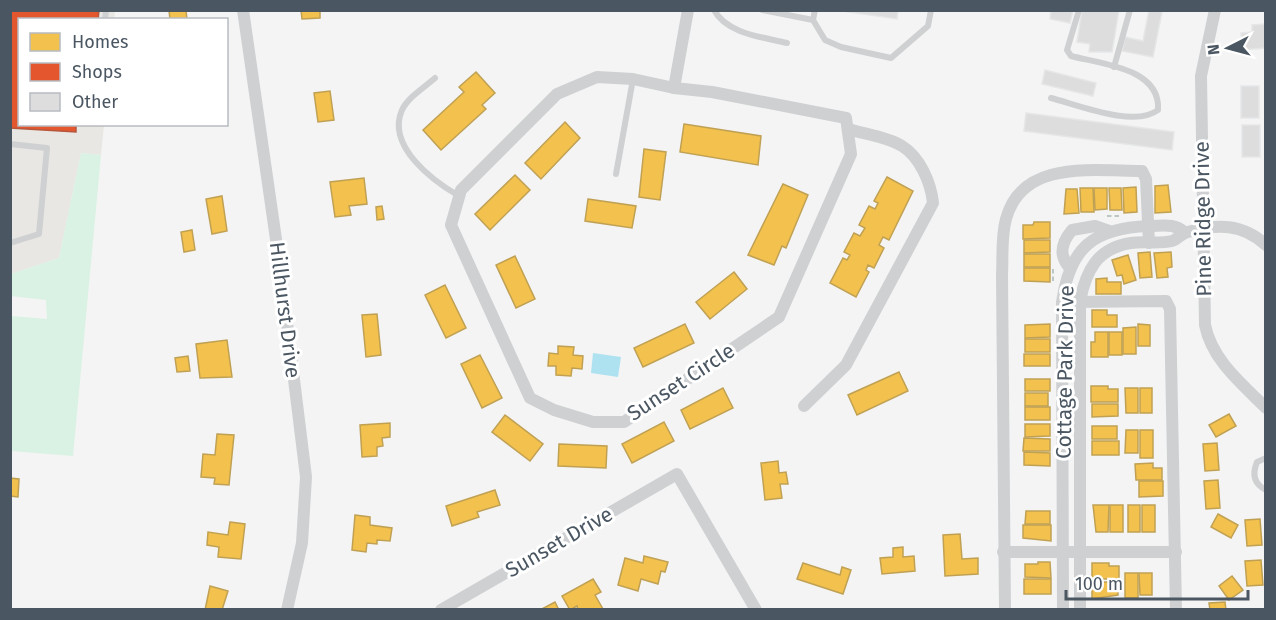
<svg xmlns="http://www.w3.org/2000/svg" width="1276" height="620" font-family="'Fira Sans',sans-serif">
<rect width="100%" height="100%" fill="#f4f4f4"/>
<polygon fill="#e8e7e3" points="11,11 115,11 114,19 20,20 20,124 104,125 101,155 81,153 59,258 11,274"/>
<polygon fill="#d9f2e3" points="81,153 101,155 73,456 11,451 11,316 47,319 46,300 11,296 11,274 59,258"/>
<polygon fill="#aee2f0" points="593,353 621,357 618,377 591,373"/>
<g fill="#f2c14e" stroke="#c0a154" stroke-width="1.5">
<polygon points="169,10 186,10 187,20 170,20"/>
<polygon points="301,10 320,10 320,18 302,19"/>
<polygon points="476,72 495,93 482,105 486,109 441,150 423,130 464,92 459,87"/>
<polygon points="330,91 334,120 318,122 314,93"/>
<polygon points="565,122 580,138 541,179 525,163"/>
<polygon points="684,124 761,136 758,165 680,152"/>
<polygon points="644,149 666,152 660,200 639,197"/>
<polygon points="515,175 530,190 490,230 475,214"/>
<polygon points="887,177 913,191 889,240 883,237 879,245 884,248 874,268 868,265 866,270 869,272 856,297 830,283 843,258 847,260 850,255 844,252 854,233 860,236 865,228 859,225 869,206 875,209 878,203 874,201"/>
<polygon points="364,178 367,204 349,206 351,215 335,217 330,182"/>
<polygon points="783,184 808,195 786,248 782,246 774,265 748,255"/>
<polygon points="1168,185 1171,212 1155,213 1155,186"/>
<polygon points="1136,187 1137,212 1124,213 1123,188"/>
<polygon points="1080,188 1093,188 1094,212 1081,212"/>
<polygon points="1094,188 1107,188 1107,209 1095,210"/>
<polygon points="1109,188 1121,188 1122,210 1110,210"/>
<polygon points="1066,189 1077,189 1079,213 1064,214"/>
<polygon points="222,196 227,231 212,234 206,199"/>
<polygon points="588,199 636,206 632,228 585,221"/>
<polygon points="382,206 384,219 377,220 376,207"/>
<polygon points="1034,222 1050,222 1050,238 1023,239 1023,225 1033,225"/>
<polygon points="192,230 195,250 184,252 181,232"/>
<polygon points="1024,240 1050,240 1050,252 1024,253"/>
<polygon points="1150,252 1152,277 1140,278 1138,253"/>
<polygon points="1171,252 1172,267 1167,268 1168,277 1157,278 1154,253"/>
<rect x="1024" y="254" width="26" height="13"/>
<polygon points="1128,255 1136,280 1124,284 1122,275 1117,276 1112,260"/>
<polygon points="515,256 535,299 516,308 496,265"/>
<polygon points="1024,268 1050,268 1050,282 1024,281"/>
<polygon points="734,272 747,289 710,319 696,302"/>
<polygon points="1107,278 1107,282 1121,282 1121,294 1096,294 1096,279"/>
<polygon points="445,285 466,328 446,338 425,295"/>
<polygon points="1092,310 1107,310 1107,315 1117,315 1117,327 1092,327"/>
<polygon points="377,314 381,355 366,357 362,315"/>
<polygon points="685,324 694,343 643,367 634,348"/>
<polygon points="1050,324 1050,337 1025,338 1025,325"/>
<polygon points="1138,324 1150,325 1150,346 1138,346"/>
<polygon points="1136,327 1136,354 1123,354 1123,328"/>
<polygon points="1095,332 1108,332 1108,357 1091,357 1091,342 1095,342"/>
<rect x="1109" y="332" width="13" height="23"/>
<rect x="1025" y="339" width="25" height="13"/>
<polygon points="227,340 232,377 200,378 196,344"/>
<polygon points="558,346 574,347 573,355 583,356 582,369 572,368 571,376 556,375 556,366 548,366 549,353 558,354"/>
<rect x="1024" y="354" width="26" height="12"/>
<polygon points="480,355 502,398 482,408 461,364"/>
<polygon points="188,356 190,371 177,372 175,358"/>
<polygon points="899,372 908,391 857,415 848,395"/>
<rect x="1025" y="379" width="25" height="12"/>
<polygon points="1091,386 1108,386 1108,389 1118,389 1118,402 1091,402"/>
<polygon points="723,388 733,408 690,429 681,410"/>
<polygon points="1125,388 1138,388 1138,413 1126,413"/>
<rect x="1140" y="388" width="12" height="25"/>
<rect x="1025" y="393" width="23" height="13"/>
<polygon points="1092,404 1118,404 1118,416 1092,417"/>
<rect x="1025" y="407" width="25" height="13"/>
<polygon points="1229,414 1236,426 1216,437 1209,425"/>
<polygon points="505,415 543,444 530,461 492,432"/>
<polygon points="664,422 674,441 632,463 622,444"/>
<polygon points="390,423 390,437 382,438 383,446 377,447 377,456 362,457 360,425"/>
<polygon points="1025,424 1050,424 1050,436 1025,437"/>
<rect x="1092" y="426" width="25" height="13"/>
<polygon points="1126,430 1138,430 1138,453 1125,453"/>
<rect x="1140" y="430" width="13" height="28"/>
<polygon points="217,434 234,435 229,485 214,484 215,478 201,477 203,454 215,455"/>
<polygon points="1024,438 1050,439 1050,451 1023,451"/>
<rect x="1092" y="441" width="27" height="14"/>
<polygon points="1217,443 1219,470 1205,471 1203,444"/>
<polygon points="559,444 607,446 606,468 558,466"/>
<polygon points="1024,452 1050,453 1050,466 1024,465"/>
<polygon points="778,461 779,473 786,472 788,484 780,484 782,498 765,500 761,463"/>
<polygon points="1153,463 1153,468 1162,468 1162,480 1136,480 1135,464"/>
<polygon points="10,478 19,479 18,497 10,496"/>
<polygon points="1218,480 1220,508 1206,509 1204,481"/>
<polygon points="1139,481 1163,481 1163,496 1139,497"/>
<polygon points="495,490 500,505 477,512 479,517 452,526 446,506"/>
<polygon points="1093,505 1109,505 1108,532 1096,532"/>
<rect x="1110" y="505" width="13" height="27"/>
<rect x="1128" y="505" width="12" height="27"/>
<rect x="1142" y="505" width="13" height="27"/>
<polygon points="1026,511 1050,511 1050,524 1025,524"/>
<polygon points="1218,514 1238,525 1231,538 1211,527"/>
<polygon points="355,515 370,517 370,525 392,528 390,541 377,540 377,544 367,543 366,552 352,550"/>
<polygon points="1260,519 1262,545 1247,546 1245,520"/>
<polygon points="230,522 245,524 241,559 218,557 219,547 207,545 208,532 228,535"/>
<polygon points="1023,525 1051,525 1051,541 1023,538"/>
<polygon points="960,534 962,559 978,558 978,574 945,576 943,535"/>
<polygon points="903,547 903,557 914,556 915,571 882,574 880,558 893,557 893,548"/>
<polygon points="644,556 668,562 665,572 661,571 658,584 641,579 638,591 618,585 625,558 643,563"/>
<polygon points="1261,560 1263,585 1247,586 1245,561"/>
<polygon points="1038,562 1050,562 1051,578 1025,577 1025,564 1038,564"/>
<polygon points="803,563 840,575 842,567 851,570 843,594 797,579"/>
<polygon points="1092,563 1109,563 1109,566 1119,566 1119,579 1092,579"/>
<rect x="1125" y="573" width="13" height="25"/>
<polygon points="1139,573 1152,573 1152,595 1140,595"/>
<polygon points="1232,576 1243,590 1229,600 1219,586"/>
<polygon points="593,579 601,592 595,595 603,609 578,610 577,606 570,610 562,596"/>
<rect x="1024" y="579" width="27" height="15"/>
<polygon points="1092,582 1118,582 1118,595 1092,599"/>
<polygon points="210,586 228,591 222,610 205,610"/>
<polygon points="555,602 559,610 540,610"/>
<polygon points="1225,602 1226,610 1210,610 1209,603"/>
</g>
<polygon fill="#e4572e" stroke="#b6573d" stroke-width="1.5" points="10,10 99,10 98,20 20,20 20,124 76,124 76,132 10,128"/>
<g fill="#ddddde" stroke="#e5e6e7" stroke-width="1.5">
<polygon points="835,10 898,10 897,19"/>
<polygon points="1051,10 1073,10 1070,23 1050,19"/>
<polygon points="1082,10 1119,10 1112,52 1089,52 1090,44 1077,42"/>
<polygon points="1149,10 1162,12 1153,57 1122,51 1125,37 1143,41"/>
<polygon points="1266,24 1266,48 1242,50 1241,33 1252,32 1252,25"/>
<polygon points="1045,70 1096,83 1093,96 1042,84"/>
<rect x="1241" y="86" width="18" height="32"/>
<polygon points="1026,113 1174,132 1172,150 1024,131"/>
<rect x="1242" y="125" width="18" height="32"/>
</g>
<g fill="none" stroke-linecap="round" stroke-linejoin="round">
<g stroke="#bcc7c4" stroke-width="2" stroke-dasharray="4.5 3" stroke-linecap="butt">
<polyline points="1107,216 1122,216"/>
<polyline points="1053,281 1053,266"/>
</g>
<g stroke="#ced0d2" stroke-width="6">
<path d="M 714,10 C 727,34 763,37 787,43"/>
<polyline points="762,10 813,20 815,10"/>
<polyline points="105,20 106,10"/>
<polyline points="813,20 825,40 841,47 891,58 928,26 931,10"/>
<polyline points="1114,67 1130,10"/>
<path d="M 435,78 C 425,87 408,97 402,110 C 386,146 433,181 459,196"/>
<path d="M 1051,98 C 1078,105 1135,128 1158,110 C 1161,68 1101,64 1071,56 L 1067,50 L 1079,10"/>
<polyline points="10,144 47,148 39,234 10,243"/>
<polyline points="616,174 633,79"/>
<path d="M 1266,458 L 1257,462 C 1252,474 1254,484 1266,490"/>
</g>
<g stroke="#ced0d2" stroke-width="12">
<polyline points="243,10 281,274 306,477 302,543 287,610"/>
<path d="M 1215,10 L 1201,76 L 1205,325 C 1212,360 1241,383 1266,408"/>
<polygon points="597,77 633,79 674,88 712,92 846,118 851,154 779,317 624,422 593,422 554,410 530,398 451,225 461,190 557,94"/>
<polyline points="674,88 688,10"/>
<path d="M 1069,267 C 1058,254 1062,242 1072,230 L 1095,226 L 1109,231"/>
<polyline points="1073,302 1166,301 1170,309 1176,610"/>
<path d="M 804,406 L 846,365 L 933,203 C 931,183 920,157 902,146 C 888,137 864,134 848,129"/>
<polyline points="1003,552 1176,552"/>
<polyline points="441,610 677,474 756,610"/>
<path d="M 1005,610 L 1002,275 C 1003,257 1001,237 1006,219 C 1022,159 1094,171 1142,171 L 1146,179 L 1149,243"/>
<path d="M 1063,610 L 1062,302 C 1070,247 1094,228 1149,226 C 1163,226 1174,223 1184,232"/>
<path d="M 1080,610 L 1080,301 C 1086,271 1097,248 1131,243 C 1144,241 1158,244 1172,241 C 1179,239 1181,233 1188,232 C 1217,224 1242,223 1266,245"/>
</g>
</g>
<g text-anchor="middle" stroke-width="6" stroke-linejoin="round" paint-order="stroke">
<g font-size="21" fill="#4a5661" stroke="#fff">
<text transform="translate(1203 219) rotate(-91)" y="7">Pine Ridge Drive</text>
<text transform="translate(285 310) rotate(83)" y="7">Hillhurst Drive</text>
<text transform="translate(1065 372) rotate(-89)" y="7">Cottage Park Drive</text>
<text transform="translate(681 382) rotate(-33)" y="7">Sunset Circle</text>
<text transform="translate(559 542) rotate(-30)" y="7">Sunset Drive</text>
</g>
</g>
<rect width="1276" height="620" fill="none" stroke="#4a5661" stroke-width="24"/>
<rect x="18" y="18" width="210" height="108" fill="#ffffff" stroke="#b7bbc0" stroke-width="1.5"/>
<rect x="30" y="33" width="30" height="18" fill="#f2c14e" stroke="#b7bbc0" stroke-width="1.5"/>
<text x="72" y="48" font-size="18" fill="#4a5661">Homes</text>
<rect x="30" y="63" width="30" height="18" fill="#e4572e" stroke="#b7bbc0" stroke-width="1.5"/>
<text x="72" y="78" font-size="18" fill="#4a5661">Shops</text>
<rect x="30" y="93" width="30" height="18" fill="#ddddde" stroke="#b7bbc0" stroke-width="1.5"/>
<text x="72" y="108" font-size="18" fill="#4a5661">Other</text>
<g transform="translate(1228 48) rotate(264)" stroke="#ffffff" stroke-width="4.5" paint-order="stroke">
<path d="M0-4.5L10 22L0 15L-10 22Z" fill="#4a5661"/>
<text y="-9" font-size="16" font-weight="bold" text-anchor="middle" fill="#4a5661">N</text>
</g>
<path d="M1066 590v9h182v-9" fill="none" stroke="#4a5661" stroke-width="3"/>
<text x="1075" y="590" font-size="18" fill="#4a5661" stroke="#ffffff" stroke-width="4.5" paint-order="stroke">100 m</text>
</svg>
